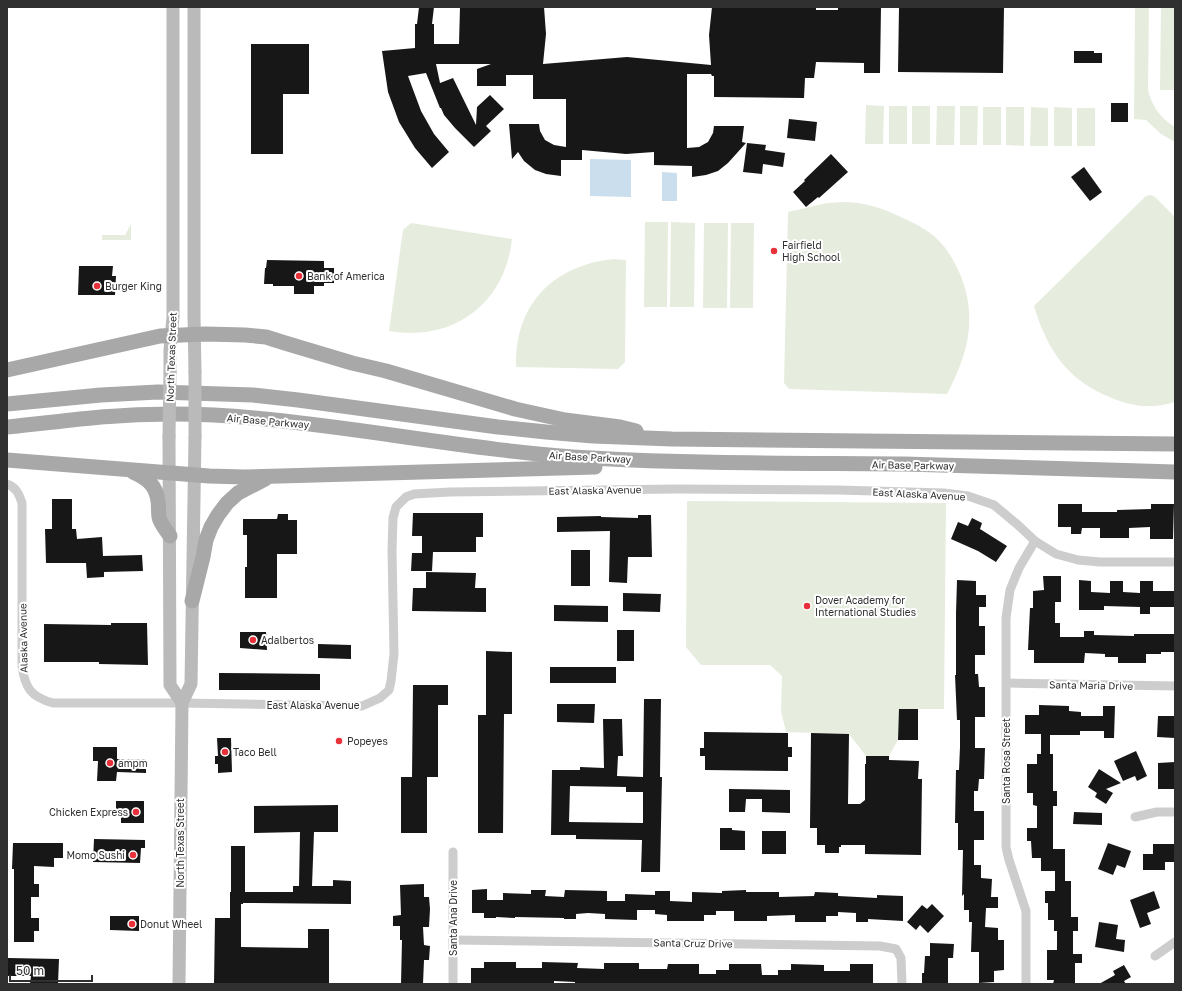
<svg xmlns="http://www.w3.org/2000/svg" width="1182" height="991" font-family="'Golos Text',sans-serif">
<rect width="100%" height="100%" fill="#fff"/>
<g fill="#e6edde">
<path d="M 1135,7 L 1149,7 L 1148,90 C 1152,106 1160,118 1175,127 L 1175,142 L 1161,134 L 1146,120 L 1134,119 Z"/>
<polygon points="1161,7 1175,7 1175,90 1160,90"/>
<polygon points="866,105 884,106 883,144 865,144"/>
<rect x="889" y="106" width="18" height="38"/>
<rect x="912" y="106" width="18" height="38"/>
<polygon points="937,106 955,106 954,145 936,145"/>
<polygon points="960,106 978,106 977,145 960,145"/>
<rect x="983" y="107" width="18" height="38"/>
<polygon points="1006,107 1024,107 1024,146 1006,145"/>
<polygon points="1031,107 1048,108 1048,146 1030,146"/>
<polygon points="1054,107 1072,108 1072,146 1054,146"/>
<rect x="1077" y="108" width="18" height="38"/>
<path d="M 1150,195 L 1154,196 L 1175,217 L 1175,402 C 1152,409 1134,407 1112,398 C 1068,381 1047,350 1034,306 L 1146,196 Z"/>
<path d="M 842,202 C 865,202 882,208 903,218 C 934,232 946,243 960,274 C 978,318 968,354 947,394 L 789,389 L 784,383 L 788,212 L 827,203 Z"/>
<polygon points="645,222 668,222 667,307 644,307"/>
<polygon points="671,222 695,223 694,307 670,307"/>
<path d="M 411,223 L 512,239 C 505,304 453,342 389,331 L 403,230 Z"/>
<polygon points="704,223 728,223 727,308 703,308"/>
<polygon points="731,223 754,223 753,308 730,308"/>
<polygon points="131,224 131,240 102,240 102,235 125,235"/>
<path d="M 614,259 L 626,260 L 625,362 L 618,369 L 516,367 C 514,305 553,265 614,259 Z"/>
<polygon points="687,501 946,503 944,709 899,709 898,740 889,756 866,756 849,734 786,732 781,711 782,676 770,665 701,665 686,647"/>
</g>
<g fill="#cadeed">
<polygon points="590,159 631,160 631,197 590,196"/>
<polygon points="662,172 677,173 677,201 662,201"/>
</g>
<g fill="#171717" fill-rule="evenodd">
<polygon points="419,7 434,7 432,24 434,24 434,44 459,44 460,7 544,7 546,34 543,64 627,57 711,65 709,35 712,7 816,7 816,10 838,10 838,7 881,7 880,73 864,73 864,63 816,62 814,78 805,78 804,98 714,97 714,76 712,76 711,74 687,74 687,148 699,147 708,142 713,133 714,126 744,126 742,142 746,143 728,163 718,171 706,175 692,177 692,166 654,165 654,152 626,154 582,150 582,160 561,160 561,176 546,174 535,170 524,161 518,152 512,159 509,124 539,124 540,131 545,140 554,145 566,147 566,99 533,99 533,75 506,75 506,86 477,86 477,69 491,64 436,64 440,83 453,78 476,125 477,107 490,95 504,109 486,126 491,131 474,147 455,128 444,115 441,108 440,108 426,73 408,76 421,111 434,134 449,152 432,168 415,148 399,122 388,92 382,51 415,48 415,24 417,24"/>
<polygon points="899,7 1004,7 1003,73 898,72"/>
<polygon points="251,44 309,44 309,94 283,94 283,154 251,154"/>
<polygon points="1074,51 1094,51 1094,53 1102,53 1102,63 1074,63"/>
<rect x="1111" y="103" width="17" height="19"/>
<polygon points="789,119 817,122 815,141 787,138"/>
<polygon points="747,143 766,145 765,150 785,153 783,167 763,164 762,174 743,172"/>
<polygon points="831,154 848,172 819,198 818,197 806,207 793,192 805,181 804,180"/>
<polygon points="1084,167 1102,192 1090,201 1071,177"/>
<polygon points="267,260 324,261 324,268 334,268 334,283 324,283 324,286 314,286 314,294 294,294 294,286 273,286 273,284 264,284 265,268 266,268"/>
<polygon points="79,266 113,266 112,276 116,276 115,295 78,295"/>
<polygon points="52,499 72,499 72,529 76,529 77,539 102,537 103,556 142,555 143,571 104,572 104,577 87,578 86,563 46,563 45,529 52,529"/>
<polygon points="1058,504 1082,504 1082,512 1117,512 1117,510 1151,509 1151,504 1174,504 1173,539 1150,539 1150,527 1129,528 1129,538 1100,538 1100,528 1082,528 1081,534 1071,534 1071,527 1058,527"/>
<polygon points="413,513 483,513 483,537 476,537 476,552 433,552 432,571 411,571 412,553 422,553 422,536 412,536"/>
<polygon points="278,514 288,514 288,520 297,520 297,554 277,554 277,598 245,598 245,567 247,567 247,535 243,535 243,519 277,519"/>
<polygon points="638,515 651,515 652,557 628,557 627,583 609,582 610,531 557,532 557,517 601,516 601,517 638,518"/>
<polygon points="972,518 982,523 980,529 1007,546 996,562 978,551 951,539 958,522 968,526"/>
<rect x="571" y="550" width="19" height="36"/>
<polygon points="426,572 476,573 475,588 486,588 486,612 412,611 413,588 426,588"/>
<polygon points="1043,576 1061,576 1061,602 1055,602 1055,623 1060,623 1060,637 1084,637 1084,631 1094,631 1094,635 1134,636 1134,634 1175,634 1175,652 1161,652 1161,654 1146,654 1146,663 1118,663 1118,657 1105,657 1105,654 1085,653 1084,663 1034,663 1034,650 1028,650 1030,608 1033,608 1033,591 1044,590"/>
<polygon points="957,580 976,581 976,595 986,595 986,607 979,607 979,626 985,626 985,655 975,655 975,674 978,674 979,687 985,687 985,717 975,717 975,748 985,748 984,779 979,779 978,791 974,791 974,811 984,811 984,840 974,840 974,865 981,865 981,878 992,879 991,897 998,897 998,908 986,908 985,927 998,928 998,940 1004,940 1004,970 994,971 994,982 979,983 979,952 971,952 972,922 969,922 969,910 964,910 964,894 962,896 963,850 958,850 958,823 955,823 956,770 959,770 960,747 960,720 957,720 955,675 956,675 956,613"/>
<polygon points="1079,580 1091,581 1091,592 1110,593 1110,581 1123,581 1123,592 1140,593 1140,581 1153,581 1153,591 1175,591 1175,607 1150,607 1150,614 1140,614 1140,607 1104,606 1104,610 1079,610"/>
<polygon points="623,593 661,594 660,612 623,611"/>
<polygon points="554,605 608,606 608,622 554,621"/>
<polygon points="111,623 147,623 148,665 99,664 99,662 44,662 44,624 111,625"/>
<rect x="617" y="630" width="17" height="31"/>
<polygon points="240,632 266,632 267,650 240,648"/>
<polygon points="318,644 351,645 351,659 318,658"/>
<polygon points="486,651 512,652 512,714 504,714 503,833 478,833 478,715 486,715"/>
<rect x="550" y="667" width="66" height="16"/>
<polygon points="219,673 320,674 320,690 219,690"/>
<polygon points="413,685 448,685 448,705 438,705 438,777 427,777 427,833 401,833 401,777 412,777"/>
<path d="M 644,699 L 661,699 L 660,777 L 662,777 L 660,872 L 641,872 L 642,840 L 576,839 L 576,835 L 551,835 L 552,770 L 580,770 L 580,767 L 604,768 L 603,719 L 622,719 L 623,756 L 618,756 L 617,776 L 643,777 ZM 570,786 L 626,787 L 626,792 L 643,792 L 643,823 L 569,822 Z"/>
<polygon points="557,704 595,704 594,723 557,722"/>
<polygon points="1039,705 1069,706 1069,711 1081,712 1081,716 1103,716 1103,706 1115,706 1114,738 1104,738 1104,731 1080,731 1080,735 1050,735 1050,754 1053,754 1053,791 1057,791 1057,806 1053,806 1053,849 1065,849 1065,881 1071,881 1071,917 1078,917 1078,931 1073,931 1073,954 1082,954 1082,963 1075,963 1075,984 1053,984 1054,980 1047,980 1047,950 1057,950 1057,931 1054,931 1054,920 1048,920 1048,903 1045,903 1045,891 1055,891 1055,871 1041,871 1041,858 1032,858 1031,841 1027,841 1027,828 1037,828 1037,806 1033,805 1033,793 1027,793 1027,764 1037,764 1037,754 1041,754 1041,734 1025,734 1025,715 1039,715"/>
<polygon points="899,709 918,709 918,740 898,740"/>
<polygon points="1158,716 1175,716 1175,738 1157,737"/>
<polygon points="704,732 788,733 788,747 792,747 792,757 788,757 788,771 705,770 705,756 700,756 700,748 704,748"/>
<polygon points="811,733 849,734 848,804 860,804 865,800 865,764 866,764 866,756 889,756 889,760 919,761 918,779 922,779 921,855 865,854 865,845 841,845 841,847 839,847 839,853 825,853 825,845 817,845 817,828 810,828"/>
<polygon points="217,738 231,738 232,772 218,773 218,764 215,764 215,756 218,756"/>
<polygon points="93,747 117,747 117,759 146,759 146,773 117,772 116,781 97,781 98,761 93,761"/>
<polygon points="1136,751 1147,776 1137,781 1135,776 1123,781 1114,761"/>
<polygon points="1175,762 1175,789 1158,789 1158,763"/>
<polygon points="1099,769 1121,783 1106,789 1113,793 1106,804 1095,797 1097,793 1088,787"/>
<polygon points="729,789 790,790 790,813 762,812 762,799 746,799 745,812 729,812"/>
<polygon points="116,801 144,801 144,823 121,823 121,814 116,814"/>
<polygon points="338,805 338,832 314,832 312,886 333,886 333,880 351,881 351,904 243,903 243,904 241,904 241,947 308,948 308,929 329,929 329,984 214,984 215,918 230,918 230,892 231,892 231,846 245,846 245,892 293,892 293,886 299,886 300,832 254,833 254,806"/>
<polygon points="1074,812 1102,813 1102,825 1073,824"/>
<polygon points="720,828 732,828 732,830 745,831 745,850 720,850"/>
<rect x="762" y="831" width="24" height="23"/>
<polygon points="94,839 145,840 145,848 141,848 140,863 93,862"/>
<polygon points="13,843 63,843 63,858 54,858 54,867 34,866 34,884 39,884 39,897 31,897 31,918 39,918 39,931 34,931 34,942 14,942 14,869 12,869"/>
<polygon points="1108,843 1131,851 1125,868 1117,865 1113,875 1098,869"/>
<polygon points="1153,844 1175,844 1175,862 1165,862 1165,870 1143,870 1143,854 1153,854"/>
<polygon points="424,884 424,897 429,897 430,909 429,927 423,927 424,945 430,946 429,960 424,960 423,984 401,984 402,940 400,940 400,926 393,926 393,916 401,915 400,885"/>
<polygon points="487,889 487,900 503,900 503,893 531,894 531,890 546,890 545,896 564,897 565,890 607,891 607,901 625,901 625,894 655,895 655,891 670,891 670,901 692,902 692,892 722,893 722,891 746,890 746,892 779,892 779,897 814,896 815,892 838,893 838,896 877,898 877,895 903,896 903,921 868,919 868,922 856,922 856,913 838,912 838,916 826,916 826,922 795,922 795,915 767,916 767,921 734,921 734,911 716,911 716,915 704,915 704,921 667,921 667,915 655,914 655,910 637,910 637,920 605,919 605,914 588,913 576,914 576,919 564,919 564,918 515,917 515,918 496,917 496,918 484,918 484,913 472,913 472,890"/>
<polygon points="1154,891 1160,908 1147,913 1151,924 1140,928 1130,900"/>
<polygon points="932,904 944,916 928,933 920,925 916,930 907,922 922,905 927,909"/>
<polygon points="110,916 139,916 139,931 110,930"/>
<polygon points="1099,922 1118,925 1116,939 1125,940 1124,952 1095,947"/>
<polygon points="930,943 954,944 953,958 948,958 948,984 922,984 922,973 924,973 925,956 930,956"/>
<polygon points="8,958 59,959 58,984 30,984 31,976 7,976"/>
<polygon points="484,962 516,962 516,968 542,968 542,962 578,963 577,968 604,969 604,963 639,963 639,969 667,969 668,964 699,964 699,974 716,974 716,970 729,970 729,964 761,964 762,975 778,975 778,970 791,970 791,964 824,965 824,971 850,971 850,964 873,964 873,984 575,984 575,982 554,981 554,984 471,984 471,968 484,968"/>
<polygon points="1124,965 1131,977 1124,981 1126,984 1099,984 1115,975 1113,971"/>
</g>
<g fill="none" stroke-linecap="round" stroke-linejoin="round">
<g stroke="#cdcdcd" stroke-width="9">
<path d="M 7,484 C 16,487 19,494 22,503 L 22,666 C 25,688 31,697 53,703 L 182,703 L 362,706 L 380,698 L 389,690 L 391,681 L 394,654 L 392,551 L 393,518 L 396,507 L 406,497 L 414,494 L 450,492 L 675,489 L 838,490 L 944,493 L 968,496 L 994,505 L 1018,525 L 1035,541 L 1056,554 L 1078,560 L 1100,562 L 1175,562"/>
<polyline points="1007,683 1175,686"/>
<polyline points="1135,817 1157,812 1175,812"/>
<polyline points="453,940 880,946 896,949 901,958 902,984"/>
<polyline points="1155,956 1175,942"/>
<polyline points="453,984 453,852"/>
<polyline points="1026,984 1026,911 1009,860 1006,847 1006,618 1010,590 1019,568 1035,541"/>
</g>
<g stroke="#bababa" stroke-width="13">
<polyline points="194,7 194,315 195,372"/>
<polyline points="170,372 170,350 173,317 173,7"/>
<polyline points="169,437 170,685 182,703"/>
<polyline points="179,984 182,703 191,684 195,437"/>
</g>
<g stroke="#a8a8a8" stroke-width="15">
<polyline points="7,370 160,336 205,334 245,335 266,337 285,343 352,363 386,371 515,409 565,420 620,427 636,431"/>
<polyline points="7,404 101,395 158,392 253,395 298,400 498,427 546,432 593,436 672,439 1175,444"/>
<path d="M 7,427 C 38,424 69,420 101,417 C 151,413 203,413 254,418 C 367,428 479,452 592,458 C 696,464 800,463 904,464 C 995,466 1085,469 1175,472"/>
<polyline points="7,460 209,476 244,477 595,467"/>
<path d="M 133,472 C 147,478 156,485 158,501 C 159,506 158,512 159,517 C 160,523 166,530 170,536"/>
<polyline points="192,601 203,557 206,540 211,527 218,515 227,503 238,493 265,479"/>
</g>
<g stroke="#bababa" stroke-width="13">
<polyline points="169,437 170,372"/>
<polyline points="195,437 195,372"/>
</g>
</g>
<g fill="#e8313a" stroke="#fff" stroke-width="1.5">
<circle cx="774" cy="251" r="4"/>
<circle cx="299" cy="276" r="4"/>
<circle cx="97" cy="286" r="4"/>
<circle cx="807" cy="606" r="4"/>
<circle cx="253" cy="640" r="4"/>
<circle cx="339" cy="741" r="4"/>
<circle cx="225" cy="752" r="4"/>
<circle cx="110" cy="763" r="4"/>
<circle cx="136" cy="812" r="4"/>
<circle cx="133" cy="855" r="4"/>
<circle cx="132" cy="924" r="4"/>
</g>
<g text-anchor="middle" stroke-width="4" stroke-linejoin="round" paint-order="stroke">
<g font-size="10" fill="#303030" stroke="#fff" text-anchor="start">
<text x="782" y="249">Fairfield<tspan x="782" dy="12">High School</tspan></text>
<text x="307" y="280">Bank of America</text>
<text x="105" y="290">Burger King</text>
<text x="815" y="604">Dover Academy for<tspan x="815" dy="12">International Studies</tspan></text>
<text x="261" y="644">Adalbertos</text>
<text x="347" y="745">Popeyes</text>
<text x="233" y="756">Taco Bell</text>
<text x="118" y="767">ampm</text>
<text x="128" y="816" text-anchor="end">Chicken Express</text>
<text x="125" y="859" text-anchor="end">Momo Sushi</text>
<text x="140" y="928">Donut Wheel</text>
</g>
<g font-size="10" fill="#303030" stroke="#fff">
<text transform="translate(171 357) rotate(-88)" y="4">North Texas Street</text>
<text transform="translate(268 421) rotate(5)" y="4">Air Base Parkway</text>
<text transform="translate(590 457) rotate(3)" y="4">Air Base Parkway</text>
<text transform="translate(913 465) rotate(1)" y="4">Air Base Parkway</text>
<text transform="translate(595 490) rotate(-1)" y="4">East Alaska Avenue</text>
<text transform="translate(919 494) rotate(3)" y="4">East Alaska Avenue</text>
<text transform="translate(23 638) rotate(-91)" y="4">Alaska Avenue</text>
<text transform="translate(1091 685) rotate(1)" y="4">Santa Maria Drive</text>
<text x="313" y="709">East Alaska Avenue</text>
<text transform="translate(1006 761) rotate(-90)" y="4">Santa Rosa Street</text>
<text transform="translate(180 843) rotate(-90)" y="4">North Texas Street</text>
<text transform="translate(453 918) rotate(-90)" y="4">Santa Ana Drive</text>
<text transform="translate(693 943) rotate(1)" y="4">Santa Cruz Drive</text>
</g>
</g>
<rect width="1182" height="991" fill="none" stroke="#303030" stroke-width="16"/>
<path d="M10 975v6h82v-6" fill="none" stroke="#303030" stroke-width="2"/>
<text x="16" y="975" font-size="12" fill="#303030" stroke="#ffffff" stroke-width="3" paint-order="stroke">50 m</text>
</svg>
